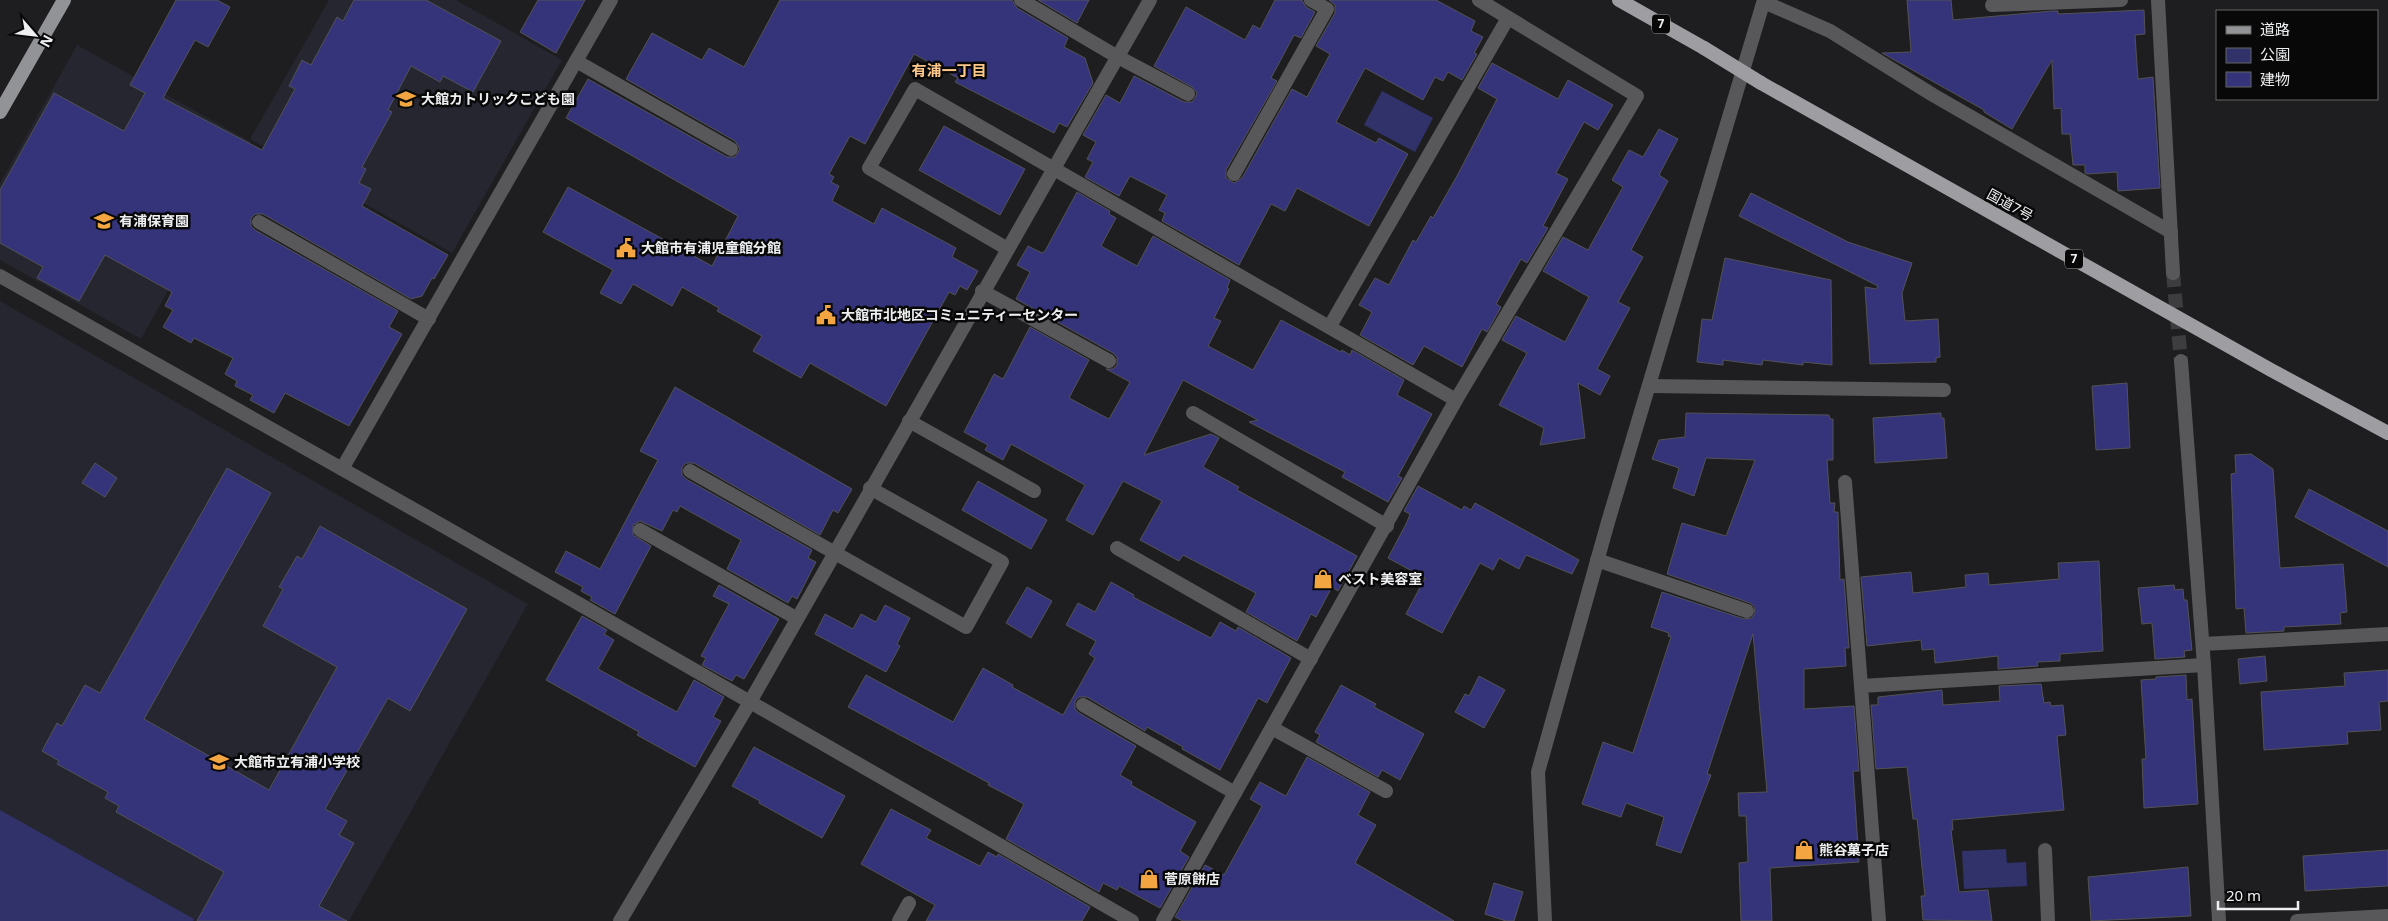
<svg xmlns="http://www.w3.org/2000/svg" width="2388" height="921" font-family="'Noto Sans','Noto Sans JP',sans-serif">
<rect width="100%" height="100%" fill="#1e1e21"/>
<g fill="#25262f">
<polygon points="329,0 456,0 562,60 452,253 250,139"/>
<polygon points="77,45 251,142 141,339 0,260 0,183"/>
<polygon points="0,301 528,604 349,921 0,921"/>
</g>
<g fill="#313269">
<polygon points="1382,91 1433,118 1415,152 1364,125"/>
<polygon points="0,810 194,919 193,921 0,921"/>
<polygon points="2006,849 2007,863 2026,862 2027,886 1964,889 1962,851"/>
</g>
<g fill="#35347b" stroke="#525255">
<polygon points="176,0 217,0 230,7 208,47 195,40 163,98 262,150 295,89 289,86 302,60 311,65 337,17 343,21 354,0 426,0 501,41 473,92 443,76 440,82 411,66 388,110 392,112 362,167 366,169 359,183 371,189 362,206 448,255 434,279 432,278 422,296 411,299 263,214 255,214 251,218 251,226 255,230 398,311 389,327 402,334 349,426 285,393 274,413 250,400 253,395 235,386 237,381 225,374 233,358 194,338 191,343 163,327 173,310 165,306 172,292 105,255 79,301 37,278 43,267 0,243 0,190 54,93 124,131 145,93 130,85"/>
<polygon points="538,0 585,0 556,53 520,32"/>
<polygon points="780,0 1012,0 1017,8 1068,38 1064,47 1085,58 1093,83 1067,127 1059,123 1054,133 955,82 958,78 914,54 865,144 850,136 829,174 834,177 831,182 839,186 832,201 874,224 882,208 956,248 952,257 978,271 967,290 960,286 955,295 949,292 886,406 810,363 801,378 753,351 762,336 717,311 719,308 682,287 672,306 633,284 621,304 600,293 613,270 543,232 568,187 712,266 738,216 566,118 588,79 727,157 735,157 740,149 735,141 626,79 652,33 702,60 709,48 744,67"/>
<polygon points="1038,0 1089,0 1077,23"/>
<polygon points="1275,0 1302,0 1306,7 1315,12 1301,38 1294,35 1271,78 1277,81 1226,170 1226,178 1234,183 1242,178 1292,89 1307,97 1330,54 1316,46 1335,13 1335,5 1329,0 1436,0 1475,21 1471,31 1483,37 1474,53 1477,54 1462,80 1448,72 1443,81 1435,77 1423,100 1365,68 1336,122 1376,143 1379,138 1408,154 1369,226 1297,188 1285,211 1271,204 1239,265 1162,221 1165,213 1159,210 1167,195 1130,176 1119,196 1085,177 1093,162 1087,159 1096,142 1083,135 1106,95 1120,103 1134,76 1184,102 1192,102 1195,98 1197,93 1192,87 1154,66 1186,7 1245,40 1253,25 1260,29"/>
<polygon points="1907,0 1951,0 1953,20 2052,11 2058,11 2058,14 2144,10 2145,34 2135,35 2138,79 2153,77 2160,188 2118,191 2117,172 2088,174 2085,173 2085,165 2073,165 2070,134 2062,134 2061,108 2054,109 2052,60 2012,129 1984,112 1984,110 1882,53 1911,52"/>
<polygon points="1492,63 1558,99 1568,80 1613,105 1598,130 1584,122 1556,173 1568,179 1543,226 1548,228 1527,263 1521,259 1496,304 1501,307 1487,332 1482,329 1462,367 1424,346 1413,365 1360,335 1372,312 1359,305 1375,278 1389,285 1413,240 1416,242 1431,216 1433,218 1457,176 1497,99 1478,88"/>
<polygon points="944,126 1025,169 1000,215 919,170"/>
<polygon points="1659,129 1678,139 1659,175 1668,181 1631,250 1643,257 1618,302 1630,308 1597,369 1610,376 1600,395 1578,383 1585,438 1540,445 1544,428 1499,405 1527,353 1502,340 1516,316 1565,342 1589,297 1543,271 1563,237 1588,250 1623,187 1612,180 1629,150 1643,157"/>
<polygon points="1077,192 1110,211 1109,214 1116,218 1101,246 1137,266 1153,236 1230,280 1227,288 1229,289 1214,318 1221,321 1208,346 1253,370 1281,320 1341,352 1342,350 1350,355 1352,350 1404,380 1397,395 1432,414 1398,476 1402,478 1388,502 1342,477 1345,472 1249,422 1258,420 1183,380 1144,455 1211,434 1219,438 1203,467 1239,487 1237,490 1357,556 1338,591 1332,587 1316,617 1311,614 1297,641 1246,612 1256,593 1183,555 1179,561 1140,540 1162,501 1123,481 1093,535 1066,520 1085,485 1011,444 1003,460 985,450 988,445 964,432 994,374 1003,379 1030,327 1089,360 1069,398 1109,419 1130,382 1106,369 1113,369 1117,365 1117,357 1113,353 1016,299 1030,272 1017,265 1028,246 1042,253 1045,251"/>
<polygon points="1751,193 1848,242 1912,263 1902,293 1905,321 1938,319 1940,357 1936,358 1936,362 1870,364 1865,287 1876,289 1878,286 1739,216"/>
<polygon points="1725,258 1831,280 1832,365 1803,362 1803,365 1763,360 1762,365 1723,360 1723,365 1697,362 1702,319 1712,320"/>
<polygon points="2127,383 2130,448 2096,450 2092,386"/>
<polygon points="675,387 852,489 838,513 833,510 820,535 694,463 686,463 682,467 682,475 686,479 812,550 808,558 816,562 797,599 792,596 788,603 727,569 741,540 680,506 677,512 673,510 662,531 640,521 633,525 633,535 651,546 615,614 590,600 592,597 581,591 583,587 555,572 566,551 600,569 658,460 640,451"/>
<polygon points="1686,413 1829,415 1830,419 1833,419 1833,460 1827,460 1830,503 1835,503 1834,512 1838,512 1840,580 1844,579 1849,648 1845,648 1846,666 1804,669 1804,709 1854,706 1859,771 1853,771 1859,862 1770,868 1772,921 1741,921 1739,863 1748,862 1746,816 1739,816 1738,793 1767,792 1753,634 1707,774 1711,775 1681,853 1656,845 1664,817 1626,803 1621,817 1582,804 1603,742 1633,753 1671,637 1668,636 1669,633 1651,627 1662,592 1744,619 1752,618 1755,613 1754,606 1750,603 1667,574 1682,523 1726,536 1755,460 1706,458 1694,496 1673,488 1679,468 1652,459 1659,440 1685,437"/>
<polygon points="1941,413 1941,418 1944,418 1947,458 1875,463 1873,418"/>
<polygon points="2251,454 2273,469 2280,568 2343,564 2347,612 2340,613 2341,624 2284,627 2284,631 2246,633 2244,608 2236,609 2231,474 2236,473 2235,455"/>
<polygon points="95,463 117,478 105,497 82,483"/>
<polygon points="227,468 271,493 144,719 269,790 337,667 263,626 283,589 279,587 297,556 302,559 320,526 467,609 410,711 388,698 325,809 347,821 339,835 354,843 319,906 347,921 197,921 224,872 116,812 119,806 105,798 108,792 57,764 59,761 42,751 57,723 62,726 85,685 100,693"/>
<polygon points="978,481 1047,520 1031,549 962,510"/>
<polygon points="1418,486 1462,510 1464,506 1471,510 1475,503 1579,560 1572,574 1526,555 1519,569 1499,558 1493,570 1480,563 1442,633 1406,614 1425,578 1388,558 1407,522 1410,514 1404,511"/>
<polygon points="2309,489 2388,531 2388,567 2295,517"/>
<polygon points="2099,561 2103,651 2060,654 2060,661 2037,662 2038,666 1998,669 1998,656 1935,663 1934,649 1922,650 1921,640 1867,646 1861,577 1911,572 1913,593 1966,587 1965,575 1988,573 1989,585 2059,579 2058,563"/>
<polygon points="1111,582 1134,595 1133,597 1211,638 1220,622 1236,631 1238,627 1291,658 1267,703 1258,698 1220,770 1182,749 1183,747 1147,727 1145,731 1087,697 1079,697 1075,701 1075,709 1079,713 1136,746 1120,775 1132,782 1131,785 1196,822 1180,851 1189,857 1160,908 1119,886 1117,890 1103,883 1099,892 1006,839 1024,804 988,785 989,783 848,707 866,675 953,722 983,668 1013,685 1012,687 1063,715 1095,658 1089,654 1096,641 1066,625 1078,603 1095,612"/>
<polygon points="719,585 779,619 744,679 736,675 732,681 702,665 706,658 701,656 729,604 713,596"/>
<polygon points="2174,585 2175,590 2183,589 2184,600 2187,600 2192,650 2184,651 2185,657 2155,659 2152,623 2142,624 2138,588"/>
<polygon points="1027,587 1052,601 1031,638 1006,623"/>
<polygon points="885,605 910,618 897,644 900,646 886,672 815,634 825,614 853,629 861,614 876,622"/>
<polygon points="582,616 607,630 604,634 614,640 598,669 677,712 694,680 724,697 713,717 721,721 695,767 637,735 639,732 546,680"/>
<polygon points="2265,656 2267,681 2240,684 2238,659"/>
<polygon points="2388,670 2388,701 2379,702 2381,730 2347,732 2348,744 2264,750 2261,692 2345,686 2344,673"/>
<polygon points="2186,675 2187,700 2192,699 2198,804 2144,808 2142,759 2146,759 2141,680 2156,679 2156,677"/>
<polygon points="1479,676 1505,690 1484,728 1455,712 1465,694 1469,696"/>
<polygon points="2041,684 2044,703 2050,702 2051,706 2063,705 2066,735 2057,736 2064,810 1952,820 1953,830 1951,830 1959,892 1988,890 1992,921 1923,920 1921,896 1925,896 1917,819 1913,819 1907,767 1876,769 1871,705 1878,705 1878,697 1942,690 1943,705 2000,701 1999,686"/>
<polygon points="1341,685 1376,704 1374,707 1424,734 1400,780 1382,770 1378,777 1316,742 1320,735 1315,732"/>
<polygon points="754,747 845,796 822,838 759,803 760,801 732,786"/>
<polygon points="1307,757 1370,792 1358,815 1376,825 1355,863 1454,921 1183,921 1175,917 1205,865 1224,875 1262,806 1250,799 1260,782 1286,796"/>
<polygon points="891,809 931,830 926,838 980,866 988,852 997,857 998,854 1090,907 1082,921 926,921 935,905 861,864"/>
<polygon points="2388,850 2388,886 2305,891 2303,856"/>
<polygon points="2188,867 2191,916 2091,921 2088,877"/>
<polygon points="1494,883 1523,892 1514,921 1506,921 1485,914"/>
</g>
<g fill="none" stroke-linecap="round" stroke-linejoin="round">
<polyline stroke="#3d3d40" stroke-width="14" stroke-dasharray="14 7" stroke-linecap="butt" points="2173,273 2181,361"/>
<g stroke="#58585a" stroke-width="14">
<polyline points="1021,0 1116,56 1188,94"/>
<polyline points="2158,0 2173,273"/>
<polyline points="1764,2 1830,31 1933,95 2171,232"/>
<polyline points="1992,5 2121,0"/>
<polyline points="576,61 731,149"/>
<polyline points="1234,174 1327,9 1311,0"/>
<polyline points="259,222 429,319"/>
<polyline points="1006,248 869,168 915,89 1456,400"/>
<polyline points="0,276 445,527 1132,921"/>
<polyline points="982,291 1109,361"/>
<polyline points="1330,326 1508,18"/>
<polyline points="2181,361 2204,665 2219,921"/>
<polyline points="1649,386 1944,390"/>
<polyline points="1193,413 1387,526"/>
<polyline points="909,421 1034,491"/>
<polyline points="342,469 611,0"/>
<polyline points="690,471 966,627 1002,562 870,488"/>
<polyline points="1845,482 1861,686"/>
<polyline points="640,530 796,618"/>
<polyline points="1117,548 1311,659"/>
<polyline points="1597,560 1747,611"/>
<polyline points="2203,644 2388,634"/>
<polyline points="1083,705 1235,793"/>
<polyline points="1272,728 1386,791"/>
<polyline points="2045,850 2048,921"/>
<polyline points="620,921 750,702 1150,0"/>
<polyline points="899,921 909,903"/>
<polyline points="1163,921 1456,400 1637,96 1479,0"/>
<polyline points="1545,921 1538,772 1608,522 1764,0"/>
<polyline points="1879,921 1861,686 2204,665"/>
<polyline points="2297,921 2388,916"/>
</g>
<polyline stroke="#929396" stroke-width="14" points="0,112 64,0"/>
<g stroke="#9e9ea2" stroke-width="14">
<polyline points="1619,0 1704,48"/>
<polyline points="1761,83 2271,370 2388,433"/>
</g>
<polyline stroke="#9e9ea2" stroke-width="14" points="1704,48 1761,83"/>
</g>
<defs>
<symbol id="school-bare" viewBox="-9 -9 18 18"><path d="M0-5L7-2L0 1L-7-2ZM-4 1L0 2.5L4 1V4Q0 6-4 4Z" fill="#f2a541" stroke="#080809" stroke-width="2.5" paint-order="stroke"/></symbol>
<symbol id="civic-bare" viewBox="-9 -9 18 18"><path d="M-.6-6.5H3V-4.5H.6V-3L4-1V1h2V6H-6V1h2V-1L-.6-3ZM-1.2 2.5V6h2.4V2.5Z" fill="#f2a541" stroke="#080809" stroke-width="2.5" paint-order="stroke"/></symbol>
<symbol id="shop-bare" viewBox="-9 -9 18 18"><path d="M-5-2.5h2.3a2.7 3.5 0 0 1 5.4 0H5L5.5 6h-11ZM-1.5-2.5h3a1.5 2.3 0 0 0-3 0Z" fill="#f2a541" stroke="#080809" stroke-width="2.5" paint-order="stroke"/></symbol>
</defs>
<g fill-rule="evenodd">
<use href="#school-bare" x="392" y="85" width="28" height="28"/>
<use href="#school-bare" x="90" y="207" width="28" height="28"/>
<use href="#civic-bare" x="612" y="234" width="28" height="28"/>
<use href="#civic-bare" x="812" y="301" width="28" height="28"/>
<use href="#shop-bare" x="1309" y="565" width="28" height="28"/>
<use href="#school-bare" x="205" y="748" width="28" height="28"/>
<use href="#shop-bare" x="1790" y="836" width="28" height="28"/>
<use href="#shop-bare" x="1135" y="865" width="28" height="28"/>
</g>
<g text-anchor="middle" stroke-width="5" stroke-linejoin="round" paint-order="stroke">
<g fill="#080809" stroke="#a9aaab" stroke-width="1">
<rect x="1652" y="14.5" width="18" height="19" rx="4"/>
<rect x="2065" y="249.5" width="18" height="19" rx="4"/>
</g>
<g font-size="12" font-weight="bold" fill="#eeeff0">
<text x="1661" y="28">7</text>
<text x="2074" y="263">7</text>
</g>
<g font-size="14" font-weight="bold" fill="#eeeff0" stroke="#080809" text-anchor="start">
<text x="421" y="104">大館カトリックこども園</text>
<text x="119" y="226">有浦保育園</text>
<text x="641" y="253">大館市有浦児童館分館</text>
<text x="841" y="320">大館市北地区コミュニティーセンター</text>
<text x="1338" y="584">ベスト美容室</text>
<text x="234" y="767">大館市立有浦小学校</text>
<text x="1819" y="855">熊谷菓子店</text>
<text x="1164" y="884">菅原餅店</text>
</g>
<g font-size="14" fill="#eeeff0" stroke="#080809">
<text transform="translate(2010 205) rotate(29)" y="5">国道7号</text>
</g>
<g font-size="15" font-weight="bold" fill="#fdc789" stroke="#080809">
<text x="949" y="76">有浦一丁目</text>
</g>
</g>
<rect x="2216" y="10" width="162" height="90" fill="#080809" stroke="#646465"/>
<rect x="2226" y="26" width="25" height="8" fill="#929396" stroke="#646465"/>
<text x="2260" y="35" font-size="15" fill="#eeeff0">道路</text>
<rect x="2226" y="48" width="25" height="15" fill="#313269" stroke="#646465"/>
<text x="2260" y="60" font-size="15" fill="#eeeff0">公園</text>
<rect x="2226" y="72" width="25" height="15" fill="#35347b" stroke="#646465"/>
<text x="2260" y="85" font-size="15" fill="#eeeff0">建物</text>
<g transform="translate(35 35) rotate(118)" stroke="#080809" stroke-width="4" paint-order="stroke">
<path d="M0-4L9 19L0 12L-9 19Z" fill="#eeeff0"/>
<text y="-8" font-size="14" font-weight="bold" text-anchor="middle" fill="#eeeff0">N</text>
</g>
<path d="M2218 901v8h80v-8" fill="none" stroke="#eeeff0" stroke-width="2.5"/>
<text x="2226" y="901" font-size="15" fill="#eeeff0" stroke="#080809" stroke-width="4" paint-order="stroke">20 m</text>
</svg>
